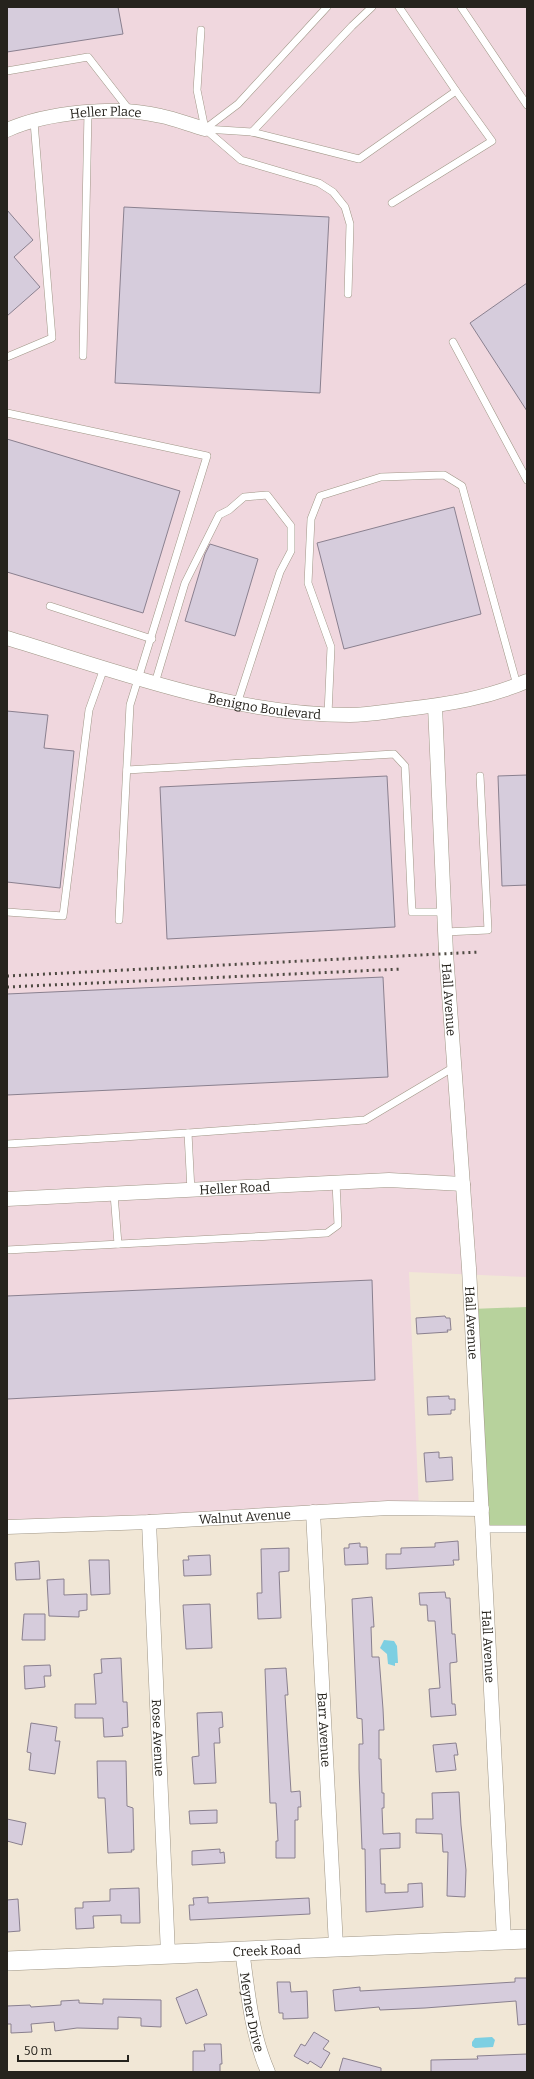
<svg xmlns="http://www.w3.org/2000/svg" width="534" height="2079" font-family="Bitter,serif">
<rect width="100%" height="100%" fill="#f1e7d6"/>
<polygon fill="#f0d7de" points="7,7 527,7 527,1277 409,1272 419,1510 7,1527"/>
<polygon fill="#b7d29c" points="527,1307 527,1533 486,1533 471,1309"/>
<g fill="#7dcfe2">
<polygon points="384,1640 394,1641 397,1646 398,1663 395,1663 395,1666 388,1664 387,1654 380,1648"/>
<polygon points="492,2037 495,2040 493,2047 475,2048 472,2046 472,2042 475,2038"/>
</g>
<g fill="#d6ccdc" stroke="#8a808f">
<polygon points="7,7 118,7 123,34 7,52"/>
<polygon points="124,207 329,217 320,393 115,383"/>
<polygon points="7,210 33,240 14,257 40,287 7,316"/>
<polygon points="527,283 527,411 470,323"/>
<polygon points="7,439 180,491 143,613 7,572"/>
<polygon points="454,507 481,614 344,649 317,543"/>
<polygon points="210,544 258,559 235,636 185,621 205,554"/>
<polygon points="7,711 48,715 44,748 74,751 60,888 7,882"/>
<polygon points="527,775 527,885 502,886 498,776"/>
<polygon points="387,776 395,927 167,939 160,787"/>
<polygon points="383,977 388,1077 7,1095 7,994"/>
<polygon points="372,1280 375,1380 7,1399 7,1296"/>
<polygon points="445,1316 446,1318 450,1318 451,1330 447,1330 448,1332 417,1334 416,1318"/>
<polygon points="449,1396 449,1399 455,1399 455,1410 451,1410 451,1414 428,1415 427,1397"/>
<polygon points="439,1452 439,1458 452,1457 453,1480 426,1482 424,1453"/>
<polygon points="458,1541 459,1560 453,1560 454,1565 386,1569 386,1554 401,1554 401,1548 435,1547 435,1543"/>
<polygon points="360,1543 360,1547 367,1547 368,1564 345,1565 344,1548 349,1548 349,1544"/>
<polygon points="289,1548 289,1571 279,1572 281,1618 258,1619 257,1593 262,1593 261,1549"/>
<polygon points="210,1555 211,1575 184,1576 183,1560 189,1560 188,1556"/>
<polygon points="89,1560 109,1560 110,1594 91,1595"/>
<polygon points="39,1561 40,1579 16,1580 15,1563"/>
<polygon points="64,1579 64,1595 87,1594 87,1610 79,1611 79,1617 49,1616 47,1580"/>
<polygon points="445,1592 446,1598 450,1598 452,1634 455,1634 457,1662 450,1663 450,1671 452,1704 455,1704 456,1715 431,1717 429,1689 440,1688 435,1621 428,1621 427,1605 420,1605 419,1593"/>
<polygon points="372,1597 374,1627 371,1627 372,1657 379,1657 383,1709 384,1730 379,1730 379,1759 381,1759 382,1793 384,1793 384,1808 382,1808 383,1834 400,1833 400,1848 380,1849 381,1884 385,1884 385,1893 408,1892 408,1884 422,1883 423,1907 366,1912 365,1849 362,1849 359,1769 359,1744 363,1744 362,1719 357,1718 352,1599"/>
<polygon points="210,1604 212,1648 186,1649 183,1605"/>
<polygon points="24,1614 45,1614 45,1640 22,1640"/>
<polygon points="121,1658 123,1702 127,1702 128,1727 122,1728 123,1736 104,1737 103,1718 75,1718 75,1704 96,1704 94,1674 102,1673 101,1659"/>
<polygon points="50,1665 51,1676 44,1676 45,1687 25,1689 24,1666"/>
<polygon points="286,1668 288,1695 285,1695 291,1792 300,1791 301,1807 298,1807 298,1820 295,1820 295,1858 276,1858 276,1841 278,1841 276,1803 270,1803 265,1669"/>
<polygon points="222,1712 223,1727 219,1728 220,1743 214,1743 216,1783 194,1784 192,1757 199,1756 197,1713"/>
<polygon points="31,1723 57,1727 55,1741 60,1741 55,1774 29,1770 31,1753 27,1752"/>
<polygon points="456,1743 458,1755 454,1755 456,1770 436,1772 433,1745"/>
<polygon points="97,1761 126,1761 127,1806 133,1808 134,1850 131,1850 132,1852 108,1853 105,1798 98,1798"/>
<polygon points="459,1792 461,1825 466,1870 465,1897 447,1896 448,1852 443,1852 442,1834 416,1833 416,1819 433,1819 432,1793"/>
<polygon points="217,1810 217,1823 190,1824 189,1811"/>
<polygon points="7,1819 26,1823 22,1845 7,1841"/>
<polygon points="220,1849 220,1853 224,1852 225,1863 192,1865 192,1851"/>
<polygon points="139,1888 140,1923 121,1923 121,1915 93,1916 94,1928 76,1929 75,1908 83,1908 83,1902 110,1901 110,1889"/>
<polygon points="208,1897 208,1903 309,1898 310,1914 190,1920 189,1905 194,1905 193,1898"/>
<polygon points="18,1899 20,1931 7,1932 7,1900"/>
<polygon points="515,1978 527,1978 527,2024 518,2025 516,2001 425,2008 380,2010 379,2007 335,2011 333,1990 360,1987 360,1991 450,1986 515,1982"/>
<polygon points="277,1982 290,1982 291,1992 307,1991 308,2018 283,2019 283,2013 279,2013"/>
<polygon points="197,1989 207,2015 186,2024 176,1998"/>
<polygon points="103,1999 161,2000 161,2027 141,2026 141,2018 118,2017 118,2029 77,2028 55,2031 54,2022 31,2024 32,2032 11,2033 11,2024 7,2024 7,2006 30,2005 31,2007 61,2005 61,2001 79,2000 79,2003 103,2004"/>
<polygon points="314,2032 329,2041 323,2049 330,2053 321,2068 310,2061 308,2064 294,2056 301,2044 305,2046"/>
<polygon points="204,2044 221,2044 222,2064 220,2064 220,2072 193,2072 193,2051 205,2051"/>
<polygon points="527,2054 527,2072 431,2072 431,2060 478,2059 477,2056"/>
<polygon points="343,2058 381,2068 381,2072 339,2072"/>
</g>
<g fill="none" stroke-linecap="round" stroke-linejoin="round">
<defs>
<g id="lane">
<polyline points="461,7 527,105"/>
<polyline points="201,30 197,90 205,129 241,160 319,183 333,192 345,207 350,224 348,294"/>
<polyline points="7,71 88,57 130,111"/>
<polyline points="205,129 252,132 359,159 456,91 399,7"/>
<polyline points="205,129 238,104 327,7"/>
<polyline points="252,132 352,26 372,7"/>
<polyline points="392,203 492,141 456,91"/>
<polyline points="453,342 527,480"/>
<polyline points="83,356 88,112"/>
<polyline points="7,357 52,338 34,122"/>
<polyline points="7,413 207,456 130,705 119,920"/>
<polyline points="50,606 152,639"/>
<polyline points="155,683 185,583 219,515 229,510 244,497 267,495 291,526 291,551 280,572 237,704"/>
<polyline points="328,714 331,647 308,583 311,519 320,496 381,477 444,475 462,486 517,685"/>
<polyline points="127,770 394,754 405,766 412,912 444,912"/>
<polyline points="7,912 63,916 89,710 104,668"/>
<polyline points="445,932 488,930 480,776"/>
<polyline points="7,1144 188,1133"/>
<polyline points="191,1191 188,1133 365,1120 454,1067"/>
<polyline points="114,1194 118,1244"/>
<polyline points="7,1250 327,1233 338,1225 336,1183"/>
<polyline points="483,1529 527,1529"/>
</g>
<g id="street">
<path id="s1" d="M 7,130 C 47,112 118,105 161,116 C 176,119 190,125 205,129"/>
<path id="s2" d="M 7,638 C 119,672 232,715 350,715 C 369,715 389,711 407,709 C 449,704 488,698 527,681"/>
<path id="s3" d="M 435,706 L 446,953 L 469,1268 L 504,1940"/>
<path id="s4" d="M 7,1199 L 389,1180 L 463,1184"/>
<path id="s5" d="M 313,1512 L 336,1946"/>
<path id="s6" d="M 149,1522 L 168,1954"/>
<path id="s7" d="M 7,1527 L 149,1522 L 388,1508 L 482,1509"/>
<path id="s8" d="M 242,1950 C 248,1992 251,2033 268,2072"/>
</g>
<g id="secondary">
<path id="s9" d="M 7,1961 L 527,1939"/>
</g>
</defs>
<use href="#lane" stroke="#9f9686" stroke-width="8"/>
<use href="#street" stroke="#9f9686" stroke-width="15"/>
<use href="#secondary" stroke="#9f9686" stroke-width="20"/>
<use href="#lane" stroke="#fff" stroke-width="7"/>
<use href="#street" stroke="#fff" stroke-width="14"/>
<use href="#secondary" stroke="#fff" stroke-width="19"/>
<g stroke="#4d4941" stroke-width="3" stroke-dasharray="2 4" stroke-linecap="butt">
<polyline points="7,976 479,952"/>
<polyline points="7,987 402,969"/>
</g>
</g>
<g text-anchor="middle" stroke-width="4" stroke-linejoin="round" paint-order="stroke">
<g font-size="13" fill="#26231d" stroke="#f1e7d6">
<text dy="5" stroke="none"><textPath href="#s1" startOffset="101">Heller Place</textPath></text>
<text dy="5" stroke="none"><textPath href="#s2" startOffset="267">Benigno Boulevard</textPath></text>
<text dy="5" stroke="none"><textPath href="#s3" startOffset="294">Hall Avenue</textPath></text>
<text dy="5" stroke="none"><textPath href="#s4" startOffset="228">Heller Road</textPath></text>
<text dy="5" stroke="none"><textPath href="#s3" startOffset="618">Hall Avenue</textPath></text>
<text dy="5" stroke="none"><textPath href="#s7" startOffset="238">Walnut Avenue</textPath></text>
<text dy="5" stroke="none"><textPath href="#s3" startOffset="942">Hall Avenue</textPath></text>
<text dy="5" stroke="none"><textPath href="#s5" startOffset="218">Barr Avenue</textPath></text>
<text dy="5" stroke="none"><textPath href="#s6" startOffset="216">Rose Avenue</textPath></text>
<text dy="5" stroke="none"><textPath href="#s9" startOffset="260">Creek Road</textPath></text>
<text dy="5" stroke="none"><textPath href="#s8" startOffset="63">Meyner Drive</textPath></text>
</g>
</g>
<rect width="534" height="2079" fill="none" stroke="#26231d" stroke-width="16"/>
<path d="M18 2055v6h110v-6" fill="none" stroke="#26231d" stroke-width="2"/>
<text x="24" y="2055" font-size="12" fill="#26231d" stroke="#f1e7d6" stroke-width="3" paint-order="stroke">50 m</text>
</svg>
